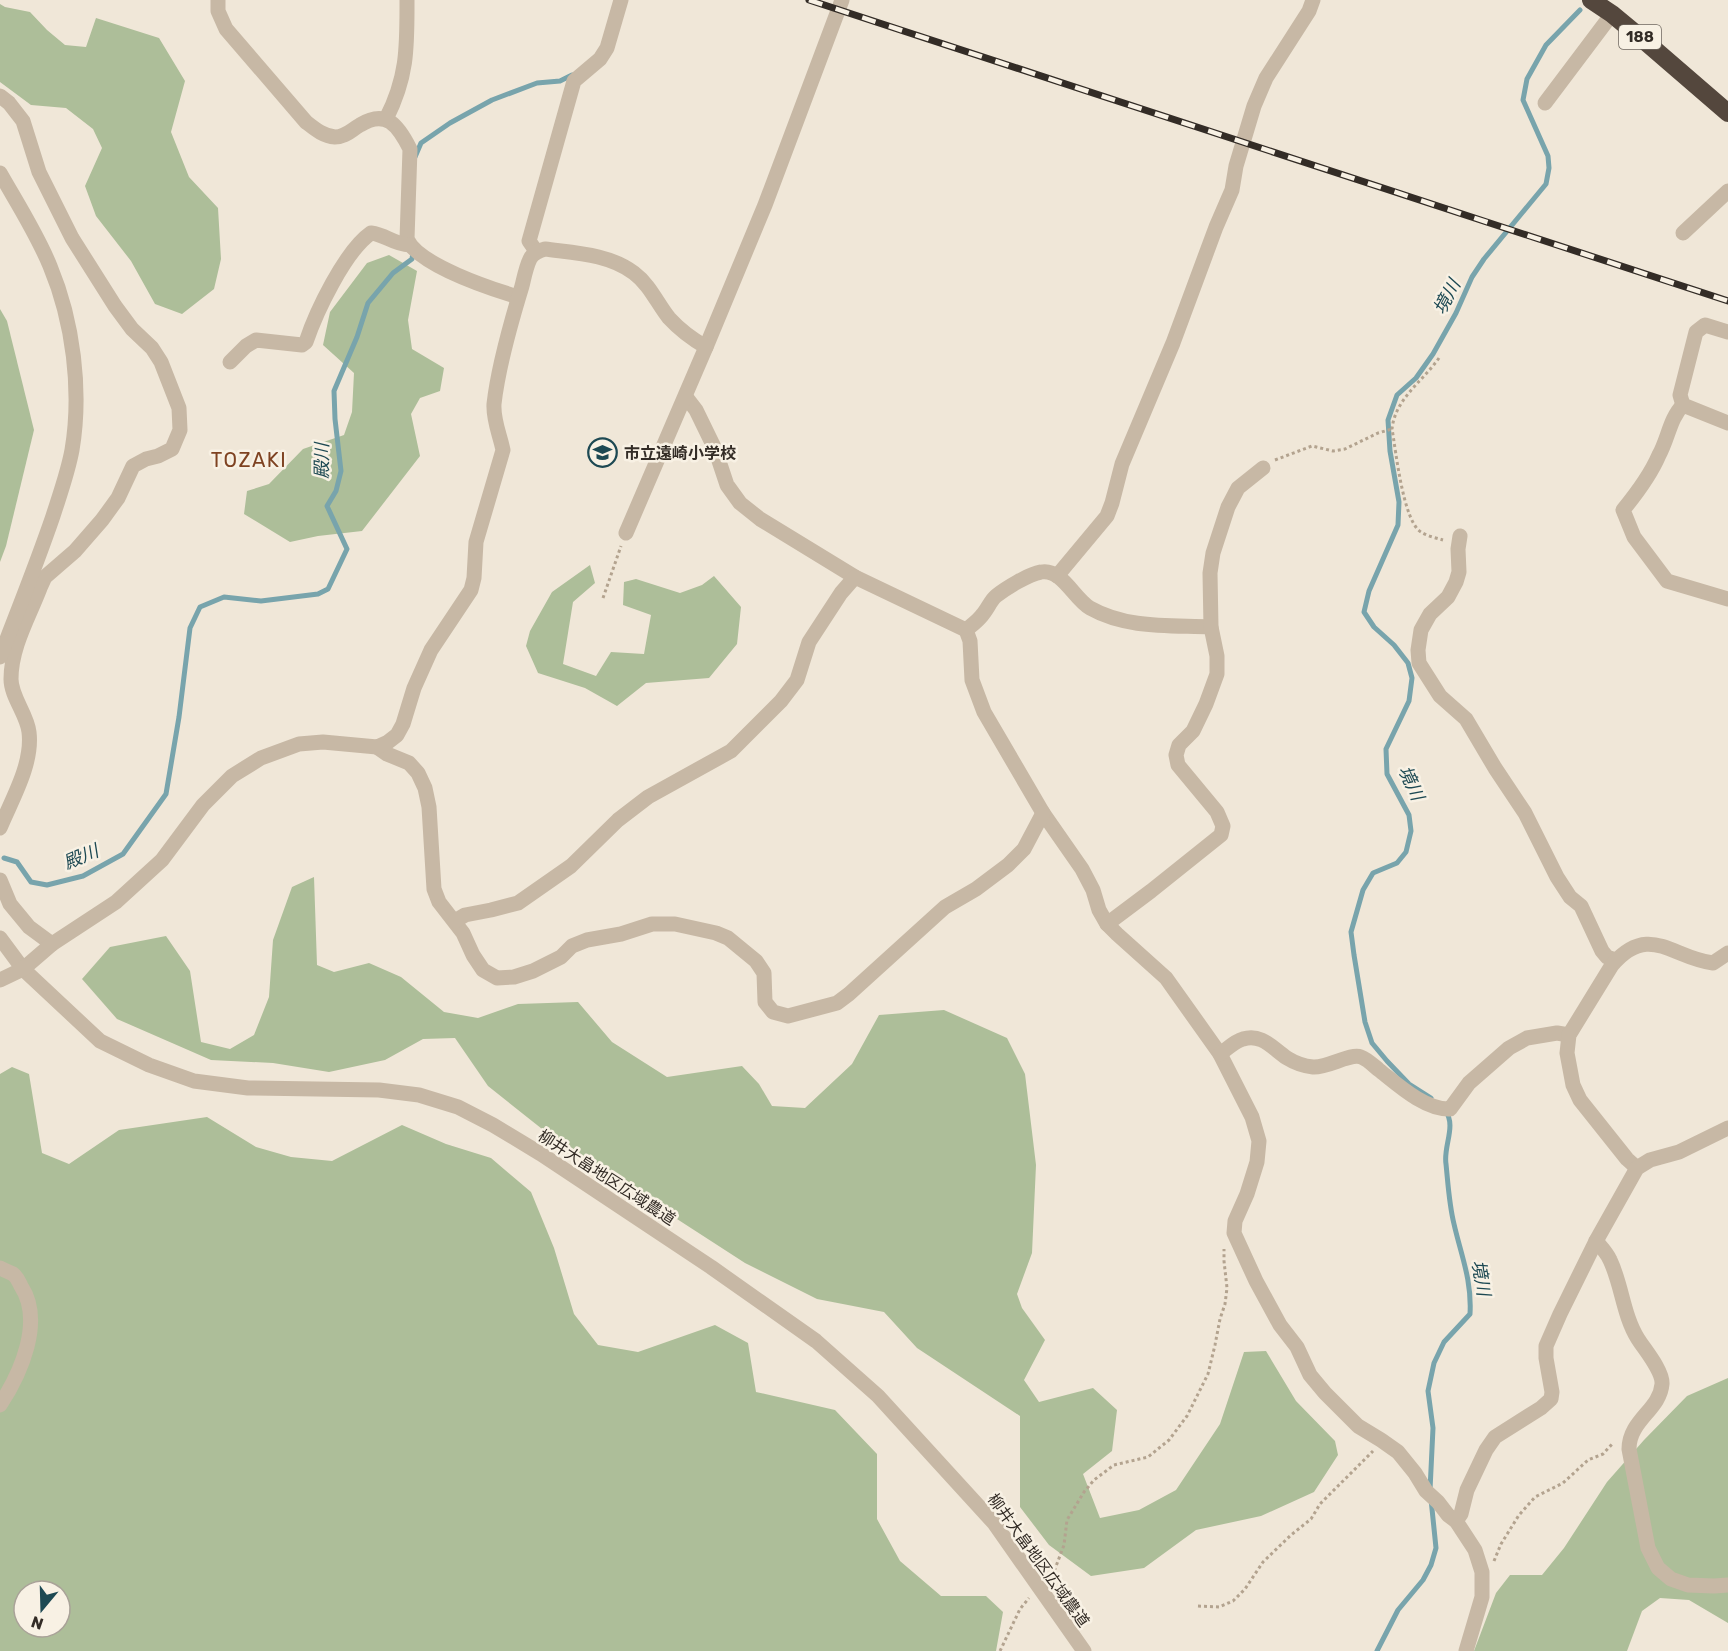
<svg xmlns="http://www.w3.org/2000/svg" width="1728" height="1651" font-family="Rubik,'Noto Sans JP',sans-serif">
<rect width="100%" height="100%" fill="#f0e7d8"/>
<g fill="#adbe99" fill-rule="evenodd">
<polygon points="0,4 5,7 30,12 47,30 65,45 86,47 96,18 159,38 185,81 171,132 189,177 218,208 221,259 214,289 182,314 155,304 131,261 96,216 85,186 102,148 93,129 66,108 31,105 0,82"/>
<polygon points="389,255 417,271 408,320 412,349 444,368 440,391 420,398 411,414 420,456 362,531 318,536 290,542 244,514 247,491 269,484 303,449 344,435 352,412 354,373 323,345 330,312 367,263"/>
<polygon points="0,309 7,321 34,430 6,546 0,562"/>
<polygon points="590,565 595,583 573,602 563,664 596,676 611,652 644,654 651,615 623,605 624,582 636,579 680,593 702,585 714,576 741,607 737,644 709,678 646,683 617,706 585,688 538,673 526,646 530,631 552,592"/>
<polygon points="314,877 317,965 334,972 369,963 401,977 444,1012 478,1018 518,1004 578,1002 612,1042 667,1077 742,1066 759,1084 772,1106 805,1108 852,1064 879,1015 944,1010 1007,1038 1025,1074 1036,1165 1032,1253 1017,1294 1022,1308 1045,1340 1024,1380 1039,1402 1093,1388 1117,1410 1112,1451 1083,1474 1100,1518 1139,1510 1176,1490 1220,1424 1244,1352 1266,1351 1296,1401 1335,1441 1338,1455 1314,1492 1261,1516 1196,1530 1144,1568 1091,1576 1049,1545 1020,1507 1020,1416 917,1348 884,1312 817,1299 745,1263 561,1144 488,1086 455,1038 423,1039 385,1060 329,1072 273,1063 211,1060 117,1019 82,979 110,947 166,936 190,971 201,1042 230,1049 254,1035 269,997 273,940 292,887"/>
<path d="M 12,1067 L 29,1074 L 42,1153 L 69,1164 L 119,1130 L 207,1117 L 256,1147 L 291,1157 L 332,1161 L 402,1125 L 446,1144 L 491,1158 L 531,1192 L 554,1248 L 574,1314 L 598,1345 L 638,1352 L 715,1325 L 748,1343 L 756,1392 L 835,1410 L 877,1454 L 877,1519 L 900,1561 L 941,1596 L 986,1596 L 1003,1612 L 996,1651 L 0,1651 L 0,1074 ZM 24,1591 L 60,1591 L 60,1627 L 24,1627 Z"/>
<polygon points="1728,1378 1728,1623 1689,1600 1660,1598 1642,1611 1627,1651 1474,1651 1496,1593 1510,1575 1542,1575 1564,1548 1607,1482 1644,1440 1687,1396"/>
</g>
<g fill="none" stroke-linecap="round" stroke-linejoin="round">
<g stroke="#78a4ac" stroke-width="5">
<polyline points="415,157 421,143 450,123 492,100 537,83 560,81 572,75"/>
<polyline points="4,858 17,862 31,882 47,885 83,876 123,854 166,794 179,717 190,628 200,607 224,597 261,601 318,594 328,589 347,549 327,506 336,491 341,471 335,419 334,391 357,337 368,303 393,273 412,259 413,252"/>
<polyline points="1431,1098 1409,1084 1387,1061 1372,1043 1365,1022 1354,955 1351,932 1363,890 1373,873 1397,863 1406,852 1411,831 1409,815 1387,774 1386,749 1409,701 1412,678 1408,663 1394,645 1374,627 1364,612 1369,591 1398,525 1399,502 1390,451 1388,420 1397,395 1416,378 1433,354 1456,313 1472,277 1484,259 1546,184 1549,168 1548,156 1523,100 1527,79 1546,45 1580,10"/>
<path d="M 1430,1490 L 1433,1428 L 1428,1391 L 1434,1363 L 1444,1342 L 1470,1314 C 1472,1280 1461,1255 1454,1224 C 1449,1204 1448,1183 1446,1164 C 1443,1146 1457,1126 1445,1110"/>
<polyline points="1377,1651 1398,1610 1423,1580 1431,1565 1436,1548 1431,1499"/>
</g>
<g stroke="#b3a38f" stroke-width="3" stroke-dasharray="3 3" stroke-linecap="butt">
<path d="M 1439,358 C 1422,382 1395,399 1392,429 C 1396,451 1403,521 1421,532 C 1427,536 1436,538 1443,540"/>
<polyline points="1275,460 1312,446 1333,451 1345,449 1378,433 1392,429"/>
<polyline points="603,598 621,546"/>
<polyline points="1494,1561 1501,1544 1519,1515 1535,1497 1563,1483 1588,1460 1603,1454 1613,1443"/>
<polyline points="1050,1575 1055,1569 1064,1545 1067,1520 1084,1492 1094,1480 1114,1465 1148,1457 1169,1440 1187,1416 1208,1374 1215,1345 1220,1319 1225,1304 1227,1288 1224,1261 1224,1249"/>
<polyline points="1198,1606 1219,1607 1233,1601 1245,1589 1263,1562 1291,1535 1311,1519 1320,1504 1373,1451"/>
<polyline points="1000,1651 1020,1609 1029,1598"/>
</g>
<g stroke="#c7b8a5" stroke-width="15">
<path d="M 218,0 L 218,11 L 226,29 L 306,122 C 315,129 323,136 335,137 C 346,137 351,130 360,125 C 386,109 398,125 410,149 L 407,239 C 418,265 492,289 518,297"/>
<path d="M 0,96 L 9,103 L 23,121 L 39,172 L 72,238 L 115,306 L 132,329 L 152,348 L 161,362 L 179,408 L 180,430 L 172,449 L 158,456 L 146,459 L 133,466 L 118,498 L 102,520 L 75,551 L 45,577 L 40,588 C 29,617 11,647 11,679 C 11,697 27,714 29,732 C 33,764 12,799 0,828"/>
<polyline points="1545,103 1612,14"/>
<path d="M 386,119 C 408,76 407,46 407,0"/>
<path d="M 0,173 C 17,203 37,234 50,266 C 73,321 82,390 72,450 C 68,472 60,494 53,516 C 37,563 18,610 0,657"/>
<polyline points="1683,233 1728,191"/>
<polyline points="536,251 529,241 574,81 600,59 607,48 621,0"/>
<polyline points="1728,332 1705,325 1696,332 1680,395 1683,405 1728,423"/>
<polyline points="706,347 765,205 842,0"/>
<path d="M 230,362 L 246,346 L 256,340 L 302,345 L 306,342 C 316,312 345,251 371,233 C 387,235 392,244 410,245"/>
<polyline points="686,397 696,410 715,449 727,485 740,503 760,519 855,577 966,630 970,641 972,680 984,712 1043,813 1082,869 1093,890 1099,910 1107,924 1117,934 1166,978 1220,1054 1252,1117 1259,1141 1257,1162 1247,1194 1235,1221 1234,1233 1256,1281 1280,1325 1297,1347 1310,1375 1325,1393 1358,1426 1381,1440 1398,1452 1415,1473 1426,1491 1438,1502 1448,1515 1456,1521 1475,1550 1482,1572 1482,1597 1466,1651"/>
<path d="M 1683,405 C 1670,418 1668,439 1659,455 C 1650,476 1637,493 1623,510 L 1634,537 L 1667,581 L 1728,599"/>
<polyline points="1460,536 1458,549 1459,572 1456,582 1448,597 1430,614 1421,630 1418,650 1419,663 1440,696 1466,719 1495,768 1525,813 1557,877 1570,897 1581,906 1602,951 1607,957 1616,960"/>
<polyline points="1057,576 1107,516 1112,503 1122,464 1173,343 1216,227 1232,190 1236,166 1254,106 1266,78 1309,11 1313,0"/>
<path d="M 966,630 C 972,625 979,620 983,614 C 988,608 991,600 996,596 C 1006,588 1029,574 1041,572 C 1062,568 1074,599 1090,608 C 1127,629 1171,625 1211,627"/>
<polyline points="377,747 387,754 409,763 418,773 425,788 429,807 434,889 439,902 463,933 473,955 483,970 497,978 514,977 533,971 561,957 572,946 587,940 621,934 652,924 675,924 716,933 728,938 756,961 764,973 765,1002 773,1012 788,1016 837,1003 849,994 945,907 976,889 1008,865 1024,849 1043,813"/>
<polyline points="0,880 10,904 29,927 52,944"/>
<polyline points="455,921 465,915 491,910 518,903 571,866 618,820 648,797 731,751 781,701 797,680 809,642 841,593 855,577"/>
<polyline points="1107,924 1151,891 1221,835 1223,826 1217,812 1178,765 1176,755 1179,745 1193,731 1206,704 1217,674 1217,656 1211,627 1210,573 1213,553 1228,507 1238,488 1263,468"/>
<polyline points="0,938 23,969 100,1041 149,1065 194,1081 248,1088 379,1090 419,1095 458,1107 493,1125 541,1154 711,1267 816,1341 878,1396 994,1523 1084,1651"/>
<path d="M 0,980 L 23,969 L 52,944 L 116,902 L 162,860 L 203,805 L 232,776 L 261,758 L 299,744 L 323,742 L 377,747 L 388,742 L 397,735 L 403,724 L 414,688 L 431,650 L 471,590 L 474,578 L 476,542 L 503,450 C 500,435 493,420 494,404 C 498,368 511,322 522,286 C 524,278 526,267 530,259 C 533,253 538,251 545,249 C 575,253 609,254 634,273 C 650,285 657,303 669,318 C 680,330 692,339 706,347 L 626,533"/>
<path d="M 1220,1054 C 1227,1049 1235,1041 1243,1039 C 1262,1033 1273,1049 1287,1058 C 1295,1063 1303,1066 1313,1067 C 1328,1068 1350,1053 1361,1057 C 1367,1059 1374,1066 1379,1070 C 1398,1085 1425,1110 1450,1109 L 1469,1083 L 1509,1048 L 1527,1038 L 1557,1033 L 1569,1035"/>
<path d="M 1637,1168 L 1627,1159 L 1580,1100 L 1573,1085 L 1567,1053 L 1569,1035 L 1612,965 C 1649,922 1672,958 1713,963 L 1728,953"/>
<path d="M 1596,1241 C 1601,1247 1607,1253 1610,1260 C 1622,1285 1623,1315 1638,1339 C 1645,1350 1663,1371 1662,1384 C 1660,1410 1629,1420 1629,1449 L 1648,1548 L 1658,1568 L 1671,1579 L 1688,1585 L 1714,1586 L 1728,1585"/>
<path d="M 0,1268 C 4,1270 9,1272 13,1274 C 17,1277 19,1282 21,1286 C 44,1321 21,1373 0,1405"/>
<polyline points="1456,1521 1461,1514 1467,1490 1486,1450 1495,1437 1541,1408 1551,1399 1552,1392 1546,1358 1546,1346 1560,1314 1596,1241 1637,1168 1650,1160 1679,1152 1728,1128"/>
</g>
<polyline stroke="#54473d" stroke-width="18" points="1591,0 1612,14 1647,43 1728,113"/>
<defs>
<polyline id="rail" points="809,0 1728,301"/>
</defs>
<use href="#rail" stroke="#332c26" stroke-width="7"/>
<use href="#rail" stroke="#f8f1e4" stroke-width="4.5" stroke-dasharray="14" stroke-linecap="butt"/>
</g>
<defs>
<symbol id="school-ring" viewBox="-11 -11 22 22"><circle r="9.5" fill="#f8f1e4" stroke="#1d4953" stroke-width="1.5"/><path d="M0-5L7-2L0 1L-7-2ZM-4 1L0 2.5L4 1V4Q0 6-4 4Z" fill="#1d4953"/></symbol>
</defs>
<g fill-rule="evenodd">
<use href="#school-ring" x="586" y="436" width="33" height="33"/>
</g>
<g text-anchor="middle" stroke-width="5" stroke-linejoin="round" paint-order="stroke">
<rect fill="#f8f1e4" stroke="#6e675f" stroke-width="1.5" x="1619" y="25" width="42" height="24" rx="4.5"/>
<g font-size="15" font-weight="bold" fill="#332c26">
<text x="1640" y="42">188</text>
</g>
<g font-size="16" font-weight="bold" fill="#332c26" stroke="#f8f1e4" text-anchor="start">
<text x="624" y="459">市立遠崎小学校</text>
</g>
<g font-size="16" fill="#332c26" stroke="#f8f1e4">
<text transform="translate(607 1177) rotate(33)" y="6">柳井大畠地区広域農道</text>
<text transform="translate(1039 1560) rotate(54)" y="6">柳井大畠地区広域農道</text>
</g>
<g font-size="18" font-style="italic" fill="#1d4953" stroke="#f8f1e4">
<text transform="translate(1447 297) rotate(-62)" y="6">境川</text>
<text transform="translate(322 461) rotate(-90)" y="6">殿川</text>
<text transform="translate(1411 783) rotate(65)" y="6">境川</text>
<text transform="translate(81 857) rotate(-23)" y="6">殿川</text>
<text transform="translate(1481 1278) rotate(80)" y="6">境川</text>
</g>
<g font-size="20" letter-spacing="1.5" fill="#7f4322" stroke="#f8f1e4">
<text x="249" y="467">TOZAKI</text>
</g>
</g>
<g transform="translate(42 1609) rotate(199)"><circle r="28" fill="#f8f1e4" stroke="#a9a298" stroke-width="1.5"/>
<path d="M0-4.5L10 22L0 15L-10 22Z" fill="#1d4953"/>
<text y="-9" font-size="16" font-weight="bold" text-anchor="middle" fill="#332c26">N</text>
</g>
</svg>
